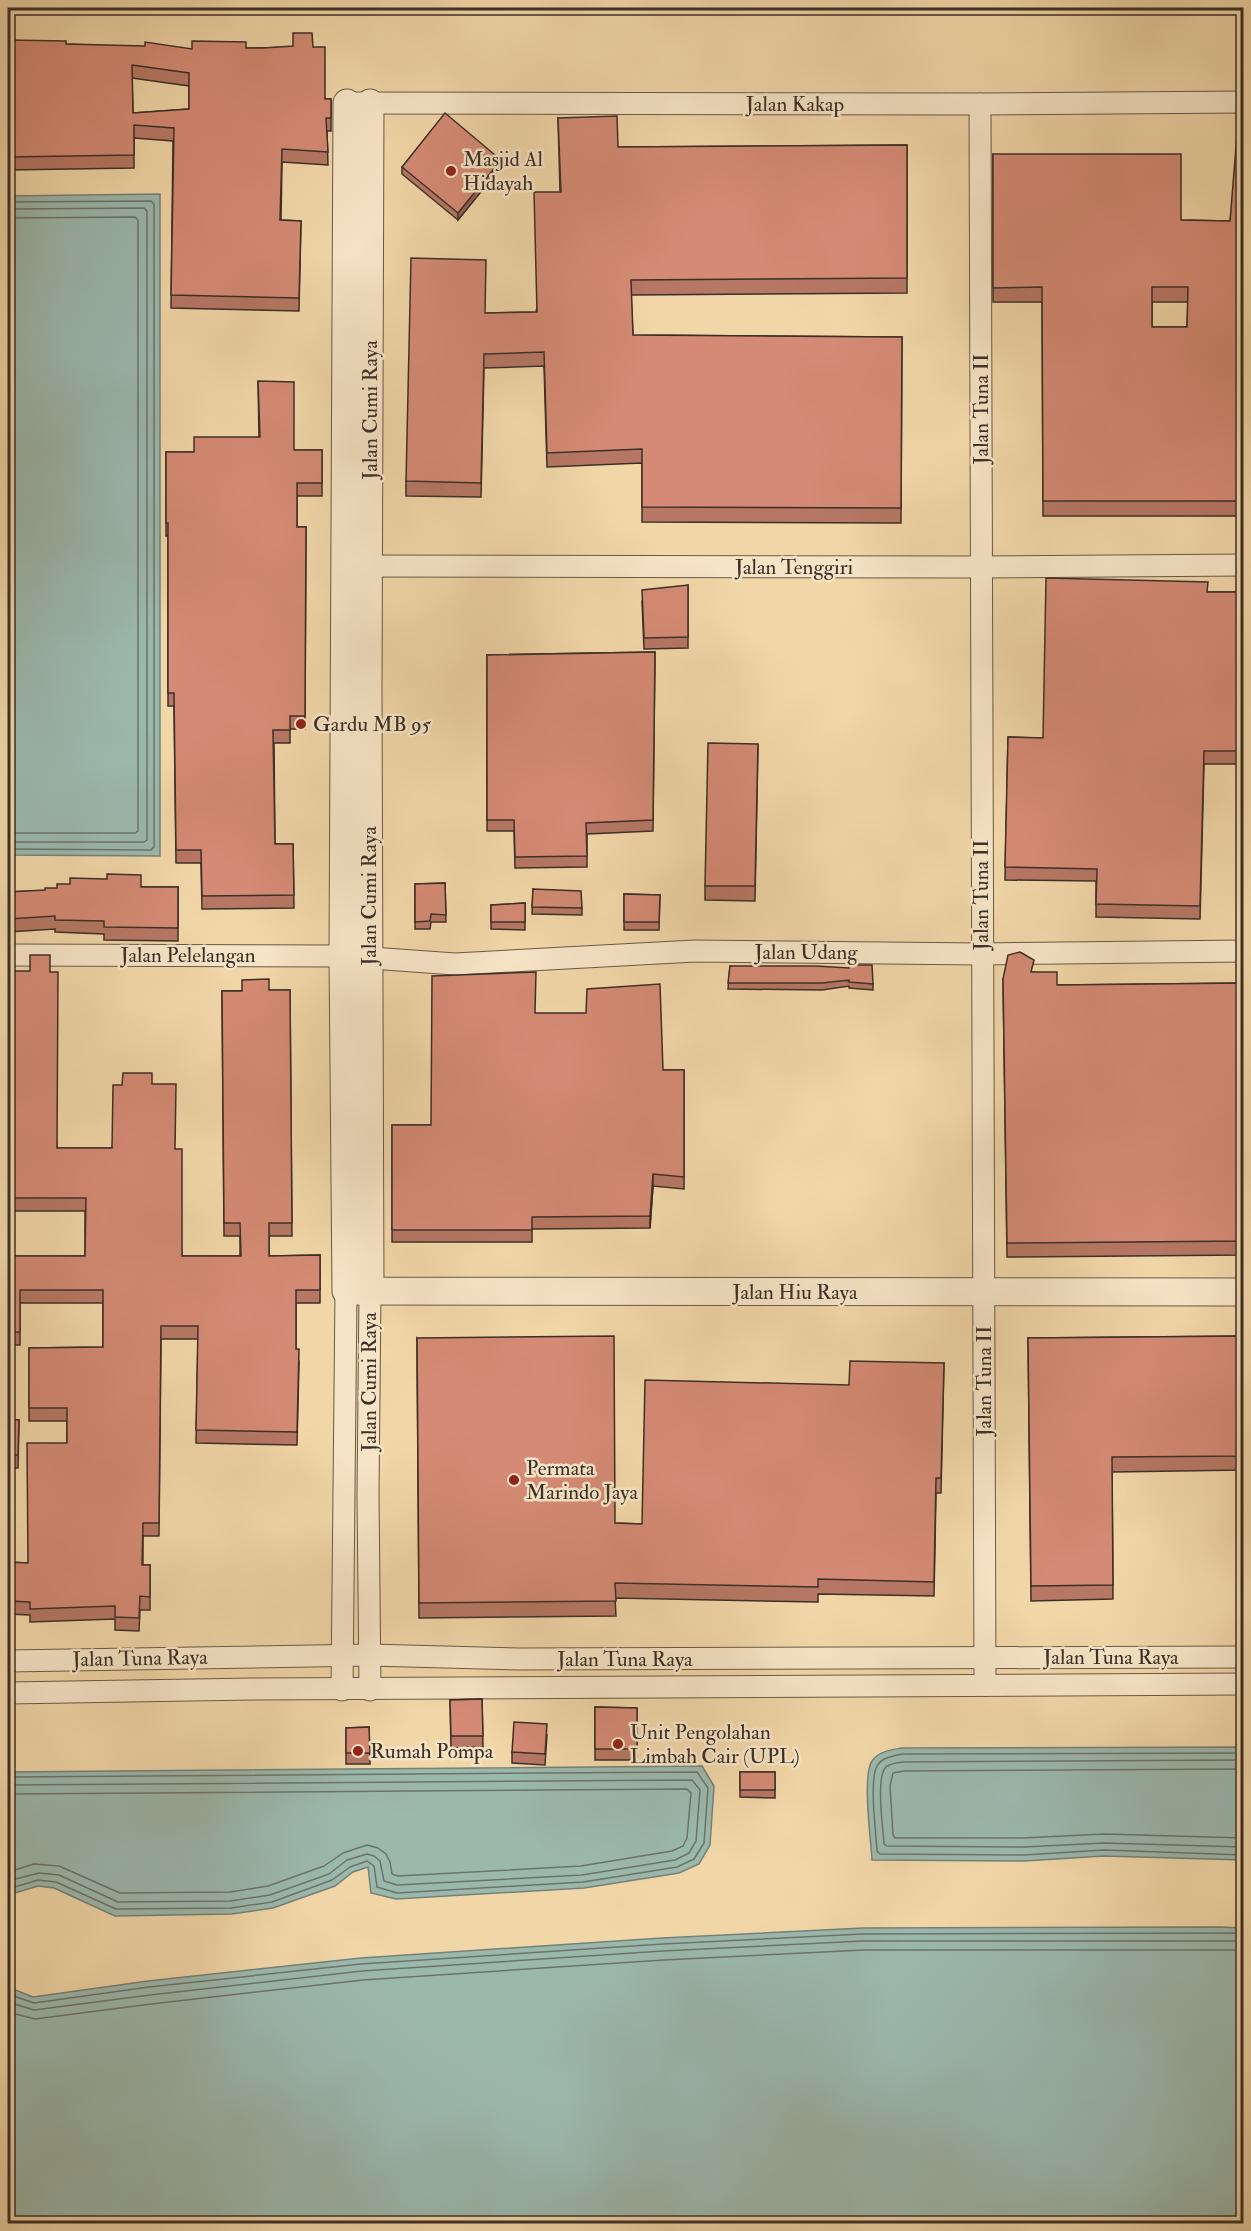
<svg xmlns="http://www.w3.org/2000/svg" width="1251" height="2231" font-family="'IM FELL Double Pica',serif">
<rect width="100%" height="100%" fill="#f1d6a8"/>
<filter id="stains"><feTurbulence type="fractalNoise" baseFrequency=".00333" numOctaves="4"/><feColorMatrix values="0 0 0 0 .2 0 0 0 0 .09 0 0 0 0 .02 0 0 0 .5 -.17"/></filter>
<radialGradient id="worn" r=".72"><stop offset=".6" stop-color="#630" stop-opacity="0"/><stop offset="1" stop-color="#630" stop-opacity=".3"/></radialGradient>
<g fill="#9bb8ad" stroke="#758178" stroke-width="1.5">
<polygon points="160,194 160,856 8,855 8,196"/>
<path d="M 1243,1747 L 1243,1860 L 1104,1856 L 1024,1861 L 872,1860 C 871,1840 862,1776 872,1761 C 879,1751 891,1750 902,1748 Z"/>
<polygon points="702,1766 714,1786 710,1845 699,1864 679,1873 584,1888 396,1899 371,1893 368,1867 353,1872 335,1886 273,1908 232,1914 115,1916 54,1888 38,1886 8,1895 8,1772"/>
<polygon points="1220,1927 1243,1928 1243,2223 8,2223 8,1987 33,1997 148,1981 361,1958 662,1938 863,1928"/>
</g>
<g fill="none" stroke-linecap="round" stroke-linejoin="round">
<g stroke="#6c746a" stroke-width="1.5">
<polyline points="8,202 151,201 154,204 154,847 151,850 8,849"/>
<polyline points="8,209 144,208 147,211 147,840 144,842 8,842"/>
<polyline points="8,218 135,217 138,220 138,831 135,833 8,833"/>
<path d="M 1244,1753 L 902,1754 C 894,1756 882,1757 877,1766 C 869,1781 876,1832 877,1851 L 880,1854 L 1024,1855 L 1104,1850 L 1244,1855"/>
<path d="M 1244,1760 L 903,1762 C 897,1763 889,1763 885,1768 C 876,1781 883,1827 884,1844 L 887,1846 L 1024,1847 L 1104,1843 L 1244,1847"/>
<polyline points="1244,1769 904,1771 893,1773 890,1786 893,1835 895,1838 1023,1838 1104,1834 1244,1838"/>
<polyline points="8,1777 697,1772 708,1788 704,1843 694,1859 677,1867 583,1882 397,1893 377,1887 374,1866 367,1861 350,1867 332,1880 272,1902 231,1908 116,1909 56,1882 38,1880 8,1889"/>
<polyline points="8,1785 692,1780 700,1790 696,1841 689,1853 675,1860 582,1875 397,1885 384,1881 380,1861 374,1856 367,1854 347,1860 329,1874 270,1895 230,1901 118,1902 59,1875 39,1873 8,1881"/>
<polyline points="8,1794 687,1789 691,1793 687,1838 683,1846 672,1851 581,1866 398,1876 392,1874 390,1862 386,1854 378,1848 367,1845 343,1853 324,1866 268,1886 230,1892 120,1893 59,1866 34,1864 8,1872"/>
<polyline points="8,1994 34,2003 149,1987 361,1964 663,1944 863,1934 1244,1933"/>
<polyline points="8,2002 34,2010 150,1995 362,1971 663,1951 863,1941 1244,1941"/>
<polyline points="8,2012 35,2019 151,2004 363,1980 664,1960 864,1950 1244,1950"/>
</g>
<defs>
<g id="minor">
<polyline points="356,103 980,104 1244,102"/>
<polyline points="980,104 985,1685"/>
<polyline points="353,566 981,567 1244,565"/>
<polyline points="8,955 343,956 455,964 695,951 981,954 1244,951"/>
<polyline points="370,1291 368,1494 370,1690"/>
<polyline points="8,1661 370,1655 518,1659 1244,1657"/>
<polyline points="342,1690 346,1291"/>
<polyline points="8,1693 253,1689 1244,1684"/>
</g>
<g id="tertiary">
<polyline points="347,103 343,956 346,1291 1244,1292"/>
<polyline points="370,103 368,695 370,1291"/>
</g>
</defs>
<use href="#minor" stroke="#695948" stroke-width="23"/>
<use href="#tertiary" stroke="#695948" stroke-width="29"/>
<use href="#minor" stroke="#f6e4c6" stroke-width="21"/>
<use href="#tertiary" stroke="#f6e4c6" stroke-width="27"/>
</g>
<g fill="#b67764" stroke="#3c2f28" stroke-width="1.5" fill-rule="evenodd">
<path d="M 8,40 L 66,44 L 192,49 L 313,47 L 325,99 L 331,99 L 331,131 L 327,131 L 328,165 L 282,162 L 281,220 L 301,221 L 299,311 L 171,308 L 173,141 L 134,138 L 134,168 L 8,170 ZM 132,78 L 189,86 L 189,109 L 133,113 Z"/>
<polygon points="558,118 618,147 907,145 907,293 631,295 633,335 902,337 901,523 642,522 642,463 547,467 544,366 484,368 481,497 406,496 406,481 486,313 536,312 560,192"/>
<path d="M 1244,134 L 1244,516 L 1043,516 L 1042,302 L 993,302 L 993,154 L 1181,220 L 1230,221 ZM 1152,302 L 1188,302 L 1187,327 L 1152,327 Z"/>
<polygon points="402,167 501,167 458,220 402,174"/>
<polygon points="258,381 294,450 322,450 322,496 297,496 297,527 306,527 305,729 290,729 290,743 274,743 275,844 293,844 294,908 202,909 201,863 176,863 174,706 168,706 168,536 166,536 166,452 194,452 259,437"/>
<polygon points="688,585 688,648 644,649 642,601"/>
<polygon points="1208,592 1244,592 1244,764 1204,764 1200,919 1096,917 1096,881 1005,880 1008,737 1043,738"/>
<polygon points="655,652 653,831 587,834 587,867 515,868 514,831 487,831 487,655"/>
<polygon points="758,744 755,901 705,900 705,886"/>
<polygon points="445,883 446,922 431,922 430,929 415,929 415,884"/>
<polygon points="141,887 178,887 178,941 104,940 104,934 55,932 55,929 8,932 8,892"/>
<polygon points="533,889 582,908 582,915 532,914"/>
<polygon points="624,894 660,895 659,930 624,930"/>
<polygon points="525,903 525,930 491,929 491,905"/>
<polygon points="730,966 873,984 873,990 849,988 849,986 822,990 728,989"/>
<polygon points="50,972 57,1148 112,1148 122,1085 152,1084 175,1149 182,1256 240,1256 240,1236 224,1236 222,991 290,990 292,1236 269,1236 269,1256 320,1255 320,1303 296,1303 296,1349 299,1362 297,1445 196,1443 198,1339 161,1339 159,1536 143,1536 143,1565 150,1565 150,1610 140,1610 139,1631 115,1630 115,1619 30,1622 30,1615 8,1614 8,1562 28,1563 67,1443 67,1421 29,1421 29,1348 103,1347 103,1303 20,1303 20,1345 8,1345 8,1256 85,1256 85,1211 8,1211 8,986 14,986"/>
<polygon points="1034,972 1057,985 1244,983 1244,1255 1007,1257 1003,979"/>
<polygon points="535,1013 663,1070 684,1070 684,1189 653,1186 650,1228 532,1229 532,1242 392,1242 392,1125 431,1125"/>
<polygon points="1244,1336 1244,1470 1112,1472 1113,1599 1031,1601 1028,1338"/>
<polygon points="417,1338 615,1523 642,1524 849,1385 944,1363 941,1493 936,1493 934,1596 818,1594 818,1602 615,1598 616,1616 419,1618"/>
<polygon points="8,1419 19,1420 18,1468 8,1468"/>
<polygon points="482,1699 483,1747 451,1748 450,1700"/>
<polygon points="595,1707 637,1708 637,1760 595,1760"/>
<polygon points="369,1727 370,1764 346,1764 346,1728"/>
<polygon points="547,1735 545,1765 512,1763 512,1752"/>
<polygon points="740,1772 775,1772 775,1798 740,1797"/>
</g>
<g fill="#946151" stroke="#3c2f28" stroke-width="1.5">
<polygon points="501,160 501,167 458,220 458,213"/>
<polygon points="653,1174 653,1186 650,1228 650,1216"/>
</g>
<g fill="#d48a74" stroke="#3c2f28" stroke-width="1.5" fill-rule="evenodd">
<path d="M 293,33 L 312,33 L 313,47 L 325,47 L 325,99 L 331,99 L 331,118 L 326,118 L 328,152 L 282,149 L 280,220 L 301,221 L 299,298 L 171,295 L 174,128 L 134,125 L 134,155 L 8,157 L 8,40 L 66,41 L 66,44 L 145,46 L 145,42 L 192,49 L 192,41 L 246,42 L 246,48 L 263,48 L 293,46 ZM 132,65 L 189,73 L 189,109 L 133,113 Z"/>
<polygon points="445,113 501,160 458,213 402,167"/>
<polygon points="617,116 618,147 907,145 907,278 631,280 633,335 902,337 901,508 642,507 642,449 547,453 544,352 484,354 481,483 406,481 411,258 486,260 485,313 537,312 534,192 561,192 558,118"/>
<path d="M 1244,134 L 1244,501 L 1043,501 L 1042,287 L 993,288 L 993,154 L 1181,154 L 1181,220 L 1230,221 L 1237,135 ZM 1152,287 L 1188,287 L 1187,327 L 1152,327 Z"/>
<polygon points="258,381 294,382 294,450 322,450 322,483 297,483 297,527 306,527 305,716 290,716 290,730 273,730 275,844 293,844 294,895 202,896 201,850 176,850 174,693 168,693 168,523 166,523 166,452 194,452 194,437 260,437"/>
<polygon points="1046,578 1208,582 1207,592 1244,592 1244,751 1204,751 1200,906 1096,904 1097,869 1005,867 1008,737 1043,738"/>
<polygon points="688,585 688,637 644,638 642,590"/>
<polygon points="655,652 653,820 586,823 587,856 515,857 514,820 487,820 487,655"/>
<polygon points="708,743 758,744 755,886 705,886"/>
<polygon points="107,874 141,875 141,887 178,887 178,928 104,927 104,921 55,920 55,916 8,919 8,892 45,890 45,888 57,888 57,884 70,884 70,878 107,879"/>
<polygon points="445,883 446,915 431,914 430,921 415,922 415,884"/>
<polygon points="533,889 581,891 582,908 532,907"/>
<polygon points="624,894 660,895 659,922 624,922"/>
<polygon points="525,903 525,922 491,922 491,905"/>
<polygon points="1020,952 1034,960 1031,972 1057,972 1057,985 1244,983 1244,1241 1007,1243 1003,979 1008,955"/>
<polygon points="30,955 50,955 50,972 58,972 57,1148 112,1148 113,1085 122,1085 123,1073 152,1073 152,1084 176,1084 175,1149 182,1149 182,1256 241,1256 240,1223 224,1223 222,991 242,991 242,980 269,979 269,990 290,990 292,1223 269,1223 269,1256 320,1255 320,1290 296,1290 296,1349 299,1349 297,1432 196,1430 198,1326 161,1326 159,1523 143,1523 142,1565 150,1565 150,1597 140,1596 139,1618 115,1617 115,1606 30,1609 30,1602 8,1601 8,1562 28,1563 27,1443 67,1443 67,1408 29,1408 29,1348 103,1347 103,1290 20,1290 20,1332 8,1332 8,1256 85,1256 86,1198 8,1198 8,986 14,986 14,971 30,971"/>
<polygon points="849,965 872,965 873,984 849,982 849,980 822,983 728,983 730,966 816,966 849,968"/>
<polygon points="536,972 535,1013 586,1013 587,989 660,984 663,1070 684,1070 684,1177 653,1174 650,1216 532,1217 532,1230 392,1230 392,1125 431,1125 432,976"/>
<polygon points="614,1336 615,1523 642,1524 645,1380 849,1385 850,1361 944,1363 941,1478 936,1478 934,1582 818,1579 818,1587 615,1583 616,1601 419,1603 417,1338"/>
<polygon points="1244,1336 1244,1456 1112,1457 1113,1585 1031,1586 1028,1338"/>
<polygon points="8,1419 19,1420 18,1455 8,1455"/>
<polygon points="482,1699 483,1736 451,1736 450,1700"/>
<polygon points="595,1707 637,1708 637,1749 595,1749"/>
<polygon points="514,1722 547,1724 545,1754 512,1752"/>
<polygon points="369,1727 370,1753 346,1753 346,1728"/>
<rect x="740" y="1772" width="35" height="18"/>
</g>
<g fill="#8f2418" stroke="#f6e4c6" stroke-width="2">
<circle cx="451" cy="171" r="6"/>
<circle cx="301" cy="724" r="6"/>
<circle cx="514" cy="1480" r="6"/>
<circle cx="618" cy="1744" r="6"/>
<circle cx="358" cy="1751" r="6"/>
</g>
<g text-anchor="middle" stroke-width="5" stroke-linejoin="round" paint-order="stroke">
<g font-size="21" fill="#3c2f28" stroke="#f6e4c6">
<text x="795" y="111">Jalan Kakap</text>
<text transform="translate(981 409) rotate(-90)" y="7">Jalan Tuna II</text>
<text transform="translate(370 410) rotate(-90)" y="7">Jalan Cumi Raya</text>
<text x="794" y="574">Jalan Tenggiri</text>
<text transform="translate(981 895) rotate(-90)" y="7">Jalan Tuna II</text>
<text transform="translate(369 896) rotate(-90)" y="7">Jalan Cumi Raya</text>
<text x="806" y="959">Jalan Udang</text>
<text x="188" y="962">Jalan Pelelangan</text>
<text x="795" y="1299">Jalan Hiu Raya</text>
<text transform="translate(984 1381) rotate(-90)" y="7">Jalan Tuna II</text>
<text transform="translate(369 1382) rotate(-90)" y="7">Jalan Cumi Raya</text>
<text x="1111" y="1664">Jalan Tuna Raya</text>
<text transform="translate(140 1658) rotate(-1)" y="7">Jalan Tuna Raya</text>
<text x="625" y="1666">Jalan Tuna Raya</text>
</g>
<g font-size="21" fill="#3c2f28" stroke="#f6e4c6" text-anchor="start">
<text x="463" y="166">Masjid Al<tspan x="463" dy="24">Hidayah</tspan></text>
<text x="313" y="731">Gardu MB 95</text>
<text x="526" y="1475">Permata<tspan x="526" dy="24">Marindo Jaya</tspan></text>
<text x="630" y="1739">Unit Pengolahan<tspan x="630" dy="24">Limbah Cair (UPL)</tspan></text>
<text x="370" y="1758">Rumah Pompa</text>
</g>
</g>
<rect width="1251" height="2231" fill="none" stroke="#f1d6a8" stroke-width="30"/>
<rect x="9" y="9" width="1233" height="2213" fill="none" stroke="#3c2f28" stroke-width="3"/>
<rect x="15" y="15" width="1221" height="2201" fill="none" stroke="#3c2f28" stroke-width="1.5"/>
<rect width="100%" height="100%" filter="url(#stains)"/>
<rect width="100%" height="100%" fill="url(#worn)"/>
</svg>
